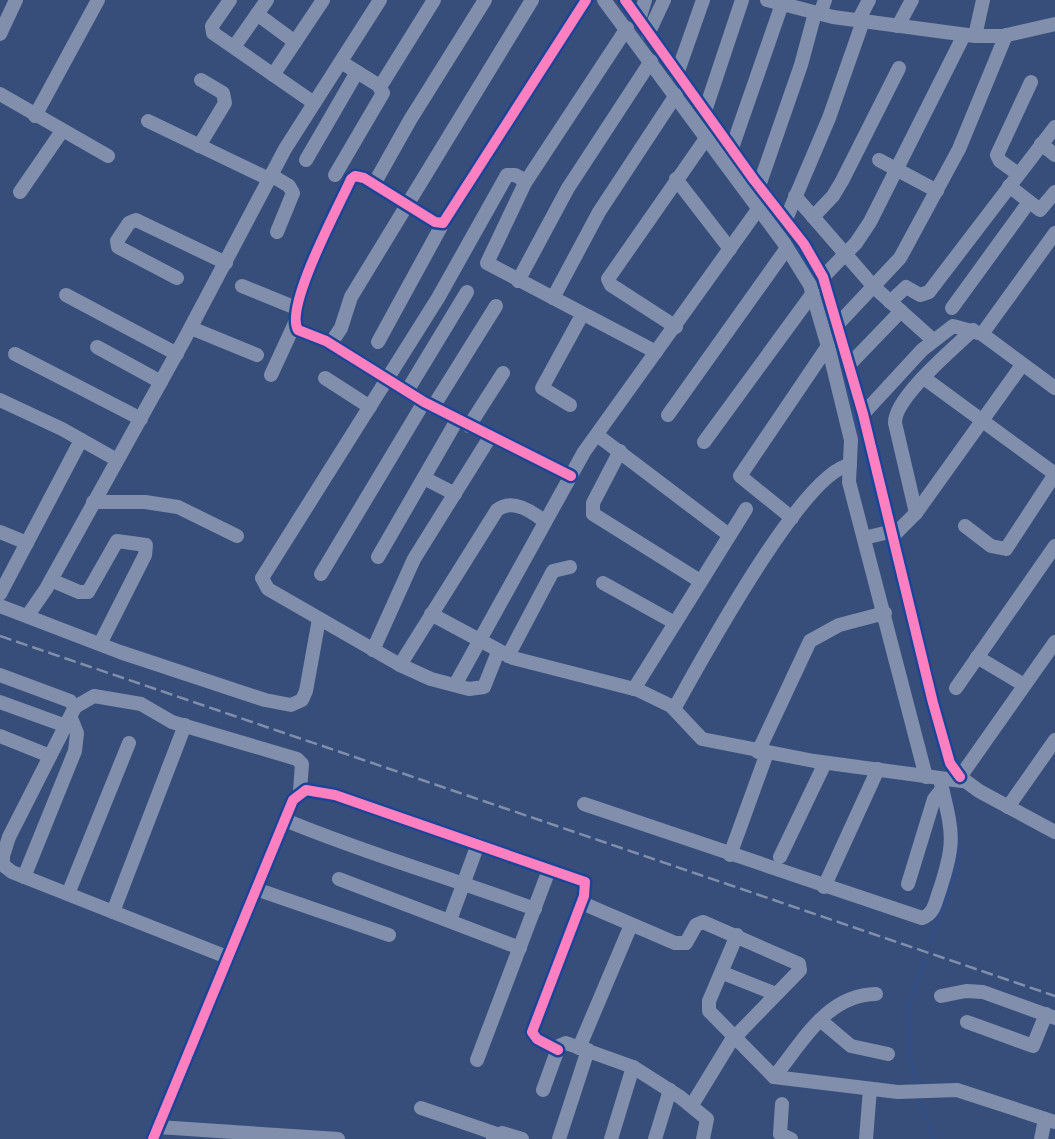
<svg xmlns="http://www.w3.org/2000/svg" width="1055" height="1139" font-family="'PT Sans',sans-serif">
<rect width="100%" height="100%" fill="#374e7b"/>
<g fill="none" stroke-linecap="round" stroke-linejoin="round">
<g stroke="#314e8a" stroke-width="2.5">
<polyline points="794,243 813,277"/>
<polyline points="819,293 829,326"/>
<polyline points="844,384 883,530"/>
<polyline points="885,539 896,580"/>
<polyline points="930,943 958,867 960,850 949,783"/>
<polyline points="917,1087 910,1056 908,1004 925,961"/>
<polyline points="919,1096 933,1139"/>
</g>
<g stroke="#818fad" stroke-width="14">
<polyline points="230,0 212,26 213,33 314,103"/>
<polyline points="604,0 784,243 810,285 829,350 851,440 849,482 926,777"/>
<polyline points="625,0 754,180 804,244 823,277 863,414 933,703 950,763 960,777"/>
<polyline points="767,0 833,17 975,36 1003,36 1055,24"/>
<polyline points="257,14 295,42"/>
<polyline points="820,14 825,0"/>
<polyline points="639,20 645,0"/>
<polyline points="858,21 869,0"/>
<polyline points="898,26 912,0"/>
<polyline points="627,28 525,183 487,263 656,352"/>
<polyline points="0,34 16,0"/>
<polyline points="648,34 664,0"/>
<polyline points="975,36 983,0"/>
<polyline points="234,47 267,0"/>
<polyline points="677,74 703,0"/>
<polyline points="273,75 323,0"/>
<polyline points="380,87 434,0"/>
<polyline points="0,94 108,156"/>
<polyline points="705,111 742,0"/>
<polyline points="35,116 98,0"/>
<polyline points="148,121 269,179"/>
<polyline points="1041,144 1055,155"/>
<polyline points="199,146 225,103 223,93 201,80"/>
<polyline points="732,148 782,4"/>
<polyline points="306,160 357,72"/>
<polyline points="879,160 937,191"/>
<polyline points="1018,174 1000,161 997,155 1031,82"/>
<polyline points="271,175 289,186 293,193 277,232"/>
<polyline points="335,175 383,93 378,85 341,62"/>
<polyline points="676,179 730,249"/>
<polyline points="374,184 410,120 485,0"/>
<polyline points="759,186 801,65 815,13"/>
<polyline points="1009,186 1040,210 1055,192"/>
<polyline points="20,192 62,131"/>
<polyline points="795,196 874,287 933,340"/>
<polyline points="813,217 833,196 842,181 899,68"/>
<polyline points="786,219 829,118 863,21"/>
<polyline points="823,277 856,243 870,222 964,35"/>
<polyline points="177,278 118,247 117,241 129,223 136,220 226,263"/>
<polyline points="518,281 568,188 651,61"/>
<polyline points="242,286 296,308"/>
<polyline points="66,295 177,354"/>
<polyline points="553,298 599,212 676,95"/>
<polyline points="890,302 906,287 920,295 929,292 1055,127"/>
<polyline points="952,308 1029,202"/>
<polyline points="838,324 900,258 959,149 1006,35"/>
<polyline points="676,327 611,285 608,279 707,137"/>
<polyline points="191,328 257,355"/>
<polyline points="982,334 1055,233"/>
<polyline points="378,342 443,223"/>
<polyline points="331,343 341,328 351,297 532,0"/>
<polyline points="97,347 161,382"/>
<polyline points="15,354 141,419"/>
<polyline points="849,365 901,311"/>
<polyline points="271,375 295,323"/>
<polyline points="325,378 370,407"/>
<polyline points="924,378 1055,474"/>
<polyline points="407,391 467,292"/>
<polyline points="0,400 62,429 117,460"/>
<polyline points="570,405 542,388 582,315"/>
<polyline points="433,407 496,306"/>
<polyline points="863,414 922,350 953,326 982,334 1055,388"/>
<polyline points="668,415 787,248"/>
<polyline points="469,426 503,373"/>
<polyline points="597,435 729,535"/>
<polyline points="704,442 813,293"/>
<polyline points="620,451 593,503 593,514 700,581"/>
<path d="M 571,476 L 424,402 L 326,341 L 298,330 C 284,307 339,206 351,179 L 355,176 L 364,178 L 435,222 L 443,223 L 586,0"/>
<polyline points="424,478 455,494"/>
<polyline points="93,502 145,502 178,507 237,536"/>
<path d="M 916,513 L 895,423 C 894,398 954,348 973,330"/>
<polyline points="792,518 740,476 828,346"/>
<polyline points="965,526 991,546 1006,549 1055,474"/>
<polyline points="0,532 27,543"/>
<polyline points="894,535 916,513 1022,365"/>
<polyline points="864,538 893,531"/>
<polyline points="378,557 457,420"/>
<polyline points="321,574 424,402"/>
<polyline points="51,580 79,592 88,592 117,541 146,545 145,555 101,642"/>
<polyline points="603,583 675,623"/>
<polyline points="0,594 81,440"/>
<polyline points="0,606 120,652 265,700 291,705 302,700 306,691 319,619"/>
<polyline points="431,614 513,658 638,690 671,706 702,739 814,761 962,781"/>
<polyline points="28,615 46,589 184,340 285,149 380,0"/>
<polyline points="1055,642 960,777 979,791 1055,832"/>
<polyline points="373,650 414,559 490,437"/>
<polyline points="498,652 484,687 469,689 431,679 400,665 268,589 262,578 438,298 507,175 515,175 526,181"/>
<polyline points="508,656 553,571 570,567"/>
<polyline points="977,657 1024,685"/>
<path d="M 400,665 L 497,510 C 512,498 533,512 545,522"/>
<polyline points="0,675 70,701 75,707 9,837 3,856 3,865 12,872 227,957"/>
<polyline points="455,685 584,452 759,208"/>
<polyline points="956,688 1055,546"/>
<polyline points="634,689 746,509"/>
<polyline points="0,702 66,726"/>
<polyline points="75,707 94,696 141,704 172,722 297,759 302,764 300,791"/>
<path d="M 674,709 C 700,663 803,471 850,465"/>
<polyline points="0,736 50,756"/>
<polyline points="758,752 810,641 839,625 885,613"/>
<path d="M 584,804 L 922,918 C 934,914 935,903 939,892 C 957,839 952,832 940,779"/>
<polyline points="1008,807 1055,740"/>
<path d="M 285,820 C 367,854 451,878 535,909"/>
<polyline points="730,855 767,753"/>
<polyline points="780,857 825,763"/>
<polyline points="24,877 75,751 77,733 71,718"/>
<polyline points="339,879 520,948"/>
<polyline points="908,884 934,799 942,789"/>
<polyline points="824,887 878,769"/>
<polyline points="256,889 389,935"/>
<polyline points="68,894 129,743"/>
<polyline points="582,903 675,943 686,943 696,925 703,922 799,964 800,970 731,1041 692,1105"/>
<polyline points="113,912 185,725"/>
<polyline points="450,920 478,844"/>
<polyline points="737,935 709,1001 709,1011 774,1077 898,1092 957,1090 1055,1122"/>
<polyline points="723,973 776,994"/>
<polyline points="941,996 966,991 983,992 1055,1018"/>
<polyline points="820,1020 851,1046 888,1054"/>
<polyline points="967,1022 1033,1046 1046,1014"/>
<polyline points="579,1048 631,925"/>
<polyline points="477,1060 549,870"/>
<path d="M 774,1077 C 803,1042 826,995 876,994"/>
<polyline points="543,1090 559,1046 566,1043 633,1067 680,1097 707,1119 703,1139"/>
<polyline points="782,1104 780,1134 791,1139"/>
<polyline points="421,1108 497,1134"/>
<polyline points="158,1127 338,1139"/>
<polyline points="493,1138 502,1133 522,1139"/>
<polyline points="153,1139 293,800 306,790 335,795 585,882 584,896 532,1032 537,1039 558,1050"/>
<polyline points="559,1139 588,1050"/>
<polyline points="611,1139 633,1067"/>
<polyline points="655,1139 670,1090"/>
<polyline points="866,1139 870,1089"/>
<polyline points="1041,1139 1045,1119"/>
</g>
<polyline stroke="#808fab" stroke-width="2.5" stroke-dasharray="12 5" stroke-linecap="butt" points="0,636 1055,996"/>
<defs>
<g id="cycleway">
<polyline points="625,0 754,180 804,244 823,277 863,414 933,703 950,763 960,777"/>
<path d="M 571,476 L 424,402 L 326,341 L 298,330 C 284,307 339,206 351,179 L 355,176 L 364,178 L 435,222 L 443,223 L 586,0"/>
<polyline points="153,1139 293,800 306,790 335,795 585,882 584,896 532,1032 537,1039 558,1050"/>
</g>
</defs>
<use href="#cycleway" stroke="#1b4497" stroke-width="15"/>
<use href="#cycleway" stroke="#ff80c0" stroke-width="10"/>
</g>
</svg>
